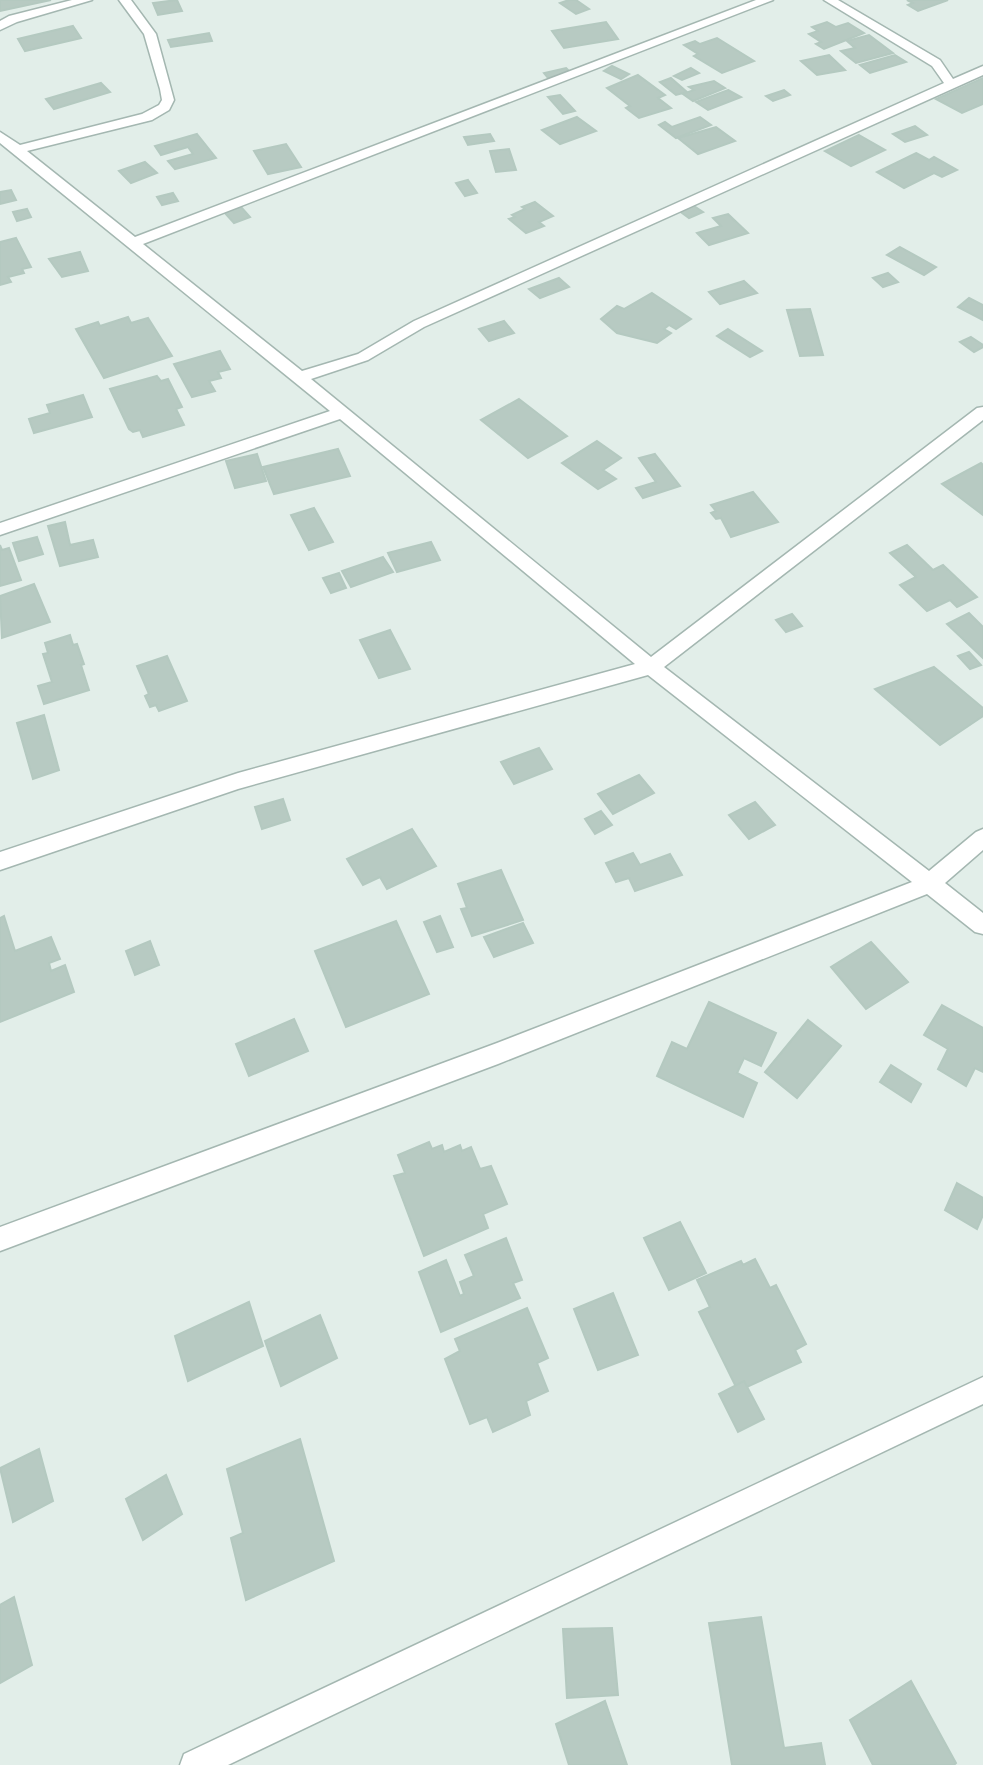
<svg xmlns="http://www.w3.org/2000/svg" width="983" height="1765" font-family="Mulish,sans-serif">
<rect width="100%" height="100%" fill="#e2eee9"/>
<g fill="#b7cac2" stroke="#b4c9c0" stroke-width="2">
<polygon points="0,0 51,0 0,11"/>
<polygon points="177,0 182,11 158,15 153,3"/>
<polygon points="569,0 576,0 589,9 576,14 560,3"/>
<polygon points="907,0 948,0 918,11 908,5 913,3"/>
<polygon points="606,22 618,39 564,48 552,31"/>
<polygon points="827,22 836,27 848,23 864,33 824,49 816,44 821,42 809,34 818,31 812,27"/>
<polygon points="73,26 81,38 25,51 18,39"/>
<polygon points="209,33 212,41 171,47 168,40"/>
<polygon points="869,35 893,53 856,63 841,51 855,48 847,41"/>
<polygon points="717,38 754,61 722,73 694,56 698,54 684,45 695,41 700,44"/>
<polygon points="829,55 845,70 817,75 801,61"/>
<polygon points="895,55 906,62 870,73 860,65"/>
<polygon points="612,66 629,74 621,79 604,71"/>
<polygon points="566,68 571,73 548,78 544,73"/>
<polygon points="691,68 699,73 682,80 674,76"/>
<polygon points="638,75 665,95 658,98 671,108 639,118 626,108 630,106 607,88"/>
<polygon points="671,78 687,92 676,95 660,82"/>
<polygon points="983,78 983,104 962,113 936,99"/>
<polygon points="714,81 725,88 693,101 683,94 694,90 689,87"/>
<polygon points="101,83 110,92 54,109 46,99"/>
<polygon points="728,90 741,97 708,110 696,102"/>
<polygon points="784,90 790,95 773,101 766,96"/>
<polygon points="560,95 575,111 563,114 548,97"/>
<polygon points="577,117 596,131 560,144 542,130"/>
<polygon points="700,117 711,125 676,138 659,125 665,122 672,127"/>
<polygon points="915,126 927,135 905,142 893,134"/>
<polygon points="716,127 735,141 698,154 678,138"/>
<polygon points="197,134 216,158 175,169 168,161 193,154 188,147 161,155 155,146"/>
<polygon points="490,134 494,141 468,145 464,137"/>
<polygon points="859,135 885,150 851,166 825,151"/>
<polygon points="286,144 301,167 268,174 254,151"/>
<polygon points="509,149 516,170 496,172 490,151"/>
<polygon points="916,153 929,160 934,157 957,170 942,177 934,173 904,188 877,172"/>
<polygon points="145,162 157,173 131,183 119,171"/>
<polygon points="468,180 477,193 465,196 456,183"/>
<polygon points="11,190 16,200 0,204 0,192"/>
<polygon points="173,193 178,201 162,205 157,197"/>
<polygon points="535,202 553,216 539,222 544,226 526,233 509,219 515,217 512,215 525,209 522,207"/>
<polygon points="691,204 703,212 689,218 678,210"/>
<polygon points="241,207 250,217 234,223 224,212"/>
<polygon points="27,209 31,217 17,221 13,212"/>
<polygon points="728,214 748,233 709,245 697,233 721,226 713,218"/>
<polygon points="16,238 31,267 22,269 24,273 8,277 11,282 0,285 0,242"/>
<polygon points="900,247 936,267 924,275 887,255"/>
<polygon points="80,252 88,271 62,277 49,259"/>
<polygon points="888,273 898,282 883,287 873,278"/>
<polygon points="559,278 569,287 540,298 529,289"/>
<polygon points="744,281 757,293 720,304 709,292"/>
<polygon points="652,293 691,319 676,329 669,325 664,329 671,333 657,343 617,333 601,319 617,306 624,309"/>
<polygon points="969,298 983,305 983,320 958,307"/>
<polygon points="810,309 823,355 800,356 787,310"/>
<polygon points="128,317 131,323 148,318 172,356 104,378 76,329 98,322 100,326"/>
<polygon points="504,321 514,333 489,341 479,329"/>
<polygon points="728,329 762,351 750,357 717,336"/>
<polygon points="971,337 983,345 983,347 974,352 960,342"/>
<polygon points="220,351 230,369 218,372 221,378 209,381 215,391 192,397 174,364"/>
<polygon points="157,376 161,381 168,379 182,407 176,409 184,425 143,437 140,430 133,432 129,429 110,389"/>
<polygon points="83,395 92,417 34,433 29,419 50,413 47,405"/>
<polygon points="519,399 567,436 528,458 481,420"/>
<polygon points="597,441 621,458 603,470 616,479 598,489 562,463"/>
<polygon points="338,449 350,476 274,494 263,467"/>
<polygon points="257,454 266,481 235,488 226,461"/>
<polygon points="655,454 680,486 643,498 636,488 656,482 639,458"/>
<polygon points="981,463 983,465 983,515 942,484"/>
<polygon points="753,492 778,522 731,537 721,518 716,519 711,513 716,511 711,505"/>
<polygon points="314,508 333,542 309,550 291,515"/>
<polygon points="65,522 70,545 93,540 98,557 60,566 48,526"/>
<polygon points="37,537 43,554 19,561 13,543"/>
<polygon points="431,542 440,560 397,572 388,553"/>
<polygon points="0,545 2,550 9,548 21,580 0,586"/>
<polygon points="907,545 933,570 943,565 977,597 957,607 950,600 927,611 900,585 916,577 890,553"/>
<polygon points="383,557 393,572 351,587 342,571"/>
<polygon points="339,573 346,588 331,593 323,578"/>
<polygon points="34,584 50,622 2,638 0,596"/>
<polygon points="969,613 983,627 983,658 947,624"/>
<polygon points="792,614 802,626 786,632 776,620"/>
<polygon points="390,630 410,669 379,678 360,640"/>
<polygon points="70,635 73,645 77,644 84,664 81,665 89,690 44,704 38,686 52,682 43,654 48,653 45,643"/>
<polygon points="969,652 981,665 970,669 958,656"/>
<polygon points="167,656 187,701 159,711 156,705 150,707 145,696 149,694 137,666"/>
<polygon points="934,667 983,708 983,716 940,745 875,689"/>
<polygon points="44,715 59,770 33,779 17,723"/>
<polygon points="539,748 552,769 514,784 501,762"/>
<polygon points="639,775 654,793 613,814 598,794"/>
<polygon points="283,799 290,820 262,829 255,807"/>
<polygon points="755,802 775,825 749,839 729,815"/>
<polygon points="601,811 612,825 595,834 585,819"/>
<polygon points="412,829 436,866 387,889 380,877 363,885 347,859"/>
<polygon points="633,853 640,865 670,854 682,875 635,891 629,878 616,882 606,863"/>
<polygon points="501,870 523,920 472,936 461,909 467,908 458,884"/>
<polygon points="4,916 15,951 51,937 60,959 49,963 51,971 65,965 74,992 0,1022 0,918"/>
<polygon points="440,916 453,947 437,952 424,922"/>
<polygon points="396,921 429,994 346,1027 315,951"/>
<polygon points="523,923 533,943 494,957 484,937"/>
<polygon points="150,941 159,965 135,975 126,951"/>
<polygon points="871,942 908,982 866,1009 831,967"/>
<polygon points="709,1002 776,1033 761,1066 744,1058 737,1073 757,1083 743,1117 657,1076 672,1042 687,1049"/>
<polygon points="942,1005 983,1028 983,1072 975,1068 966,1086 938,1069 948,1049 924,1035"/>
<polygon points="294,1019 308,1051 249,1076 236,1044"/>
<polygon points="808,1020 841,1046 797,1098 765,1072"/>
<polygon points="891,1065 921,1084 911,1102 880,1082"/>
<polygon points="429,1142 432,1149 442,1145 444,1152 460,1145 462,1151 471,1147 480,1169 491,1166 507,1204 483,1214 488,1228 424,1256 394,1176 405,1173 398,1155"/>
<polygon points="957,1183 983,1198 983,1215 977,1229 945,1210"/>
<polygon points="680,1222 706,1273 669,1290 644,1238"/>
<polygon points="506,1238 522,1280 513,1283 520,1298 441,1332 419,1272 446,1260 460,1296 464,1294 460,1282 474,1276 465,1255"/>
<polygon points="755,1259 770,1288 776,1285 806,1344 795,1350 801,1362 738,1391 699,1312 710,1307 697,1280 741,1261 743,1265"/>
<polygon points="613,1293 638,1355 598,1370 574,1309"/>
<polygon points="249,1302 263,1346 188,1381 175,1336"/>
<polygon points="527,1308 548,1358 537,1363 548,1391 526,1401 530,1415 493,1432 487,1417 470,1424 445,1359 460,1351 455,1339"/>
<polygon points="320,1315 337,1358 281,1386 265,1341"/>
<polygon points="744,1381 764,1419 738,1432 719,1394"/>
<polygon points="300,1439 334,1561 246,1600 231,1538 243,1533 227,1469"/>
<polygon points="39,1449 53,1501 13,1522 0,1468"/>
<polygon points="166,1475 182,1514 143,1540 126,1499"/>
<polygon points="14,1597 32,1665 0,1683 0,1605"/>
<polygon points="761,1617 784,1748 821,1743 825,1765 732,1765 709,1623"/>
<polygon points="612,1628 618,1695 567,1698 563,1629"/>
<polygon points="911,1681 956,1763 954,1765 873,1765 850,1720"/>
<polygon points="605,1701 627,1765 569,1765 556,1724"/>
</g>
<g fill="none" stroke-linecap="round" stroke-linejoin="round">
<defs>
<g id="minor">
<polygon points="72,0 92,0 17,22 0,30 0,21 9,16"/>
<polygon points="119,0 131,0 156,34 174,100 169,110 152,120 27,151 135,237 756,0 773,0 143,244 302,371 358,354 414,321 944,83 932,66 824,0 838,0 940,60 953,79 983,66 983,75 424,327 368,360 311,379 651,657 977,408 983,407 983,420 664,667 929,871 976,832 983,829 983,850 945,883 983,913 983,934 975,932 927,894 498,1064 0,1251 0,1227 497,1043 912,882 648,675 238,789 0,870 0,852 238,773 635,664 340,419 0,535 0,523 330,411 0,143 0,132 20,145 142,114 159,105 162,100 160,89 144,34"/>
<polygon points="983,1377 983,1404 228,1765 180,1765 184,1754"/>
</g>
</defs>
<use href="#minor" stroke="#a4b7b1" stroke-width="3"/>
<use href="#minor" fill="#fff" fill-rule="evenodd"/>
</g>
</svg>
